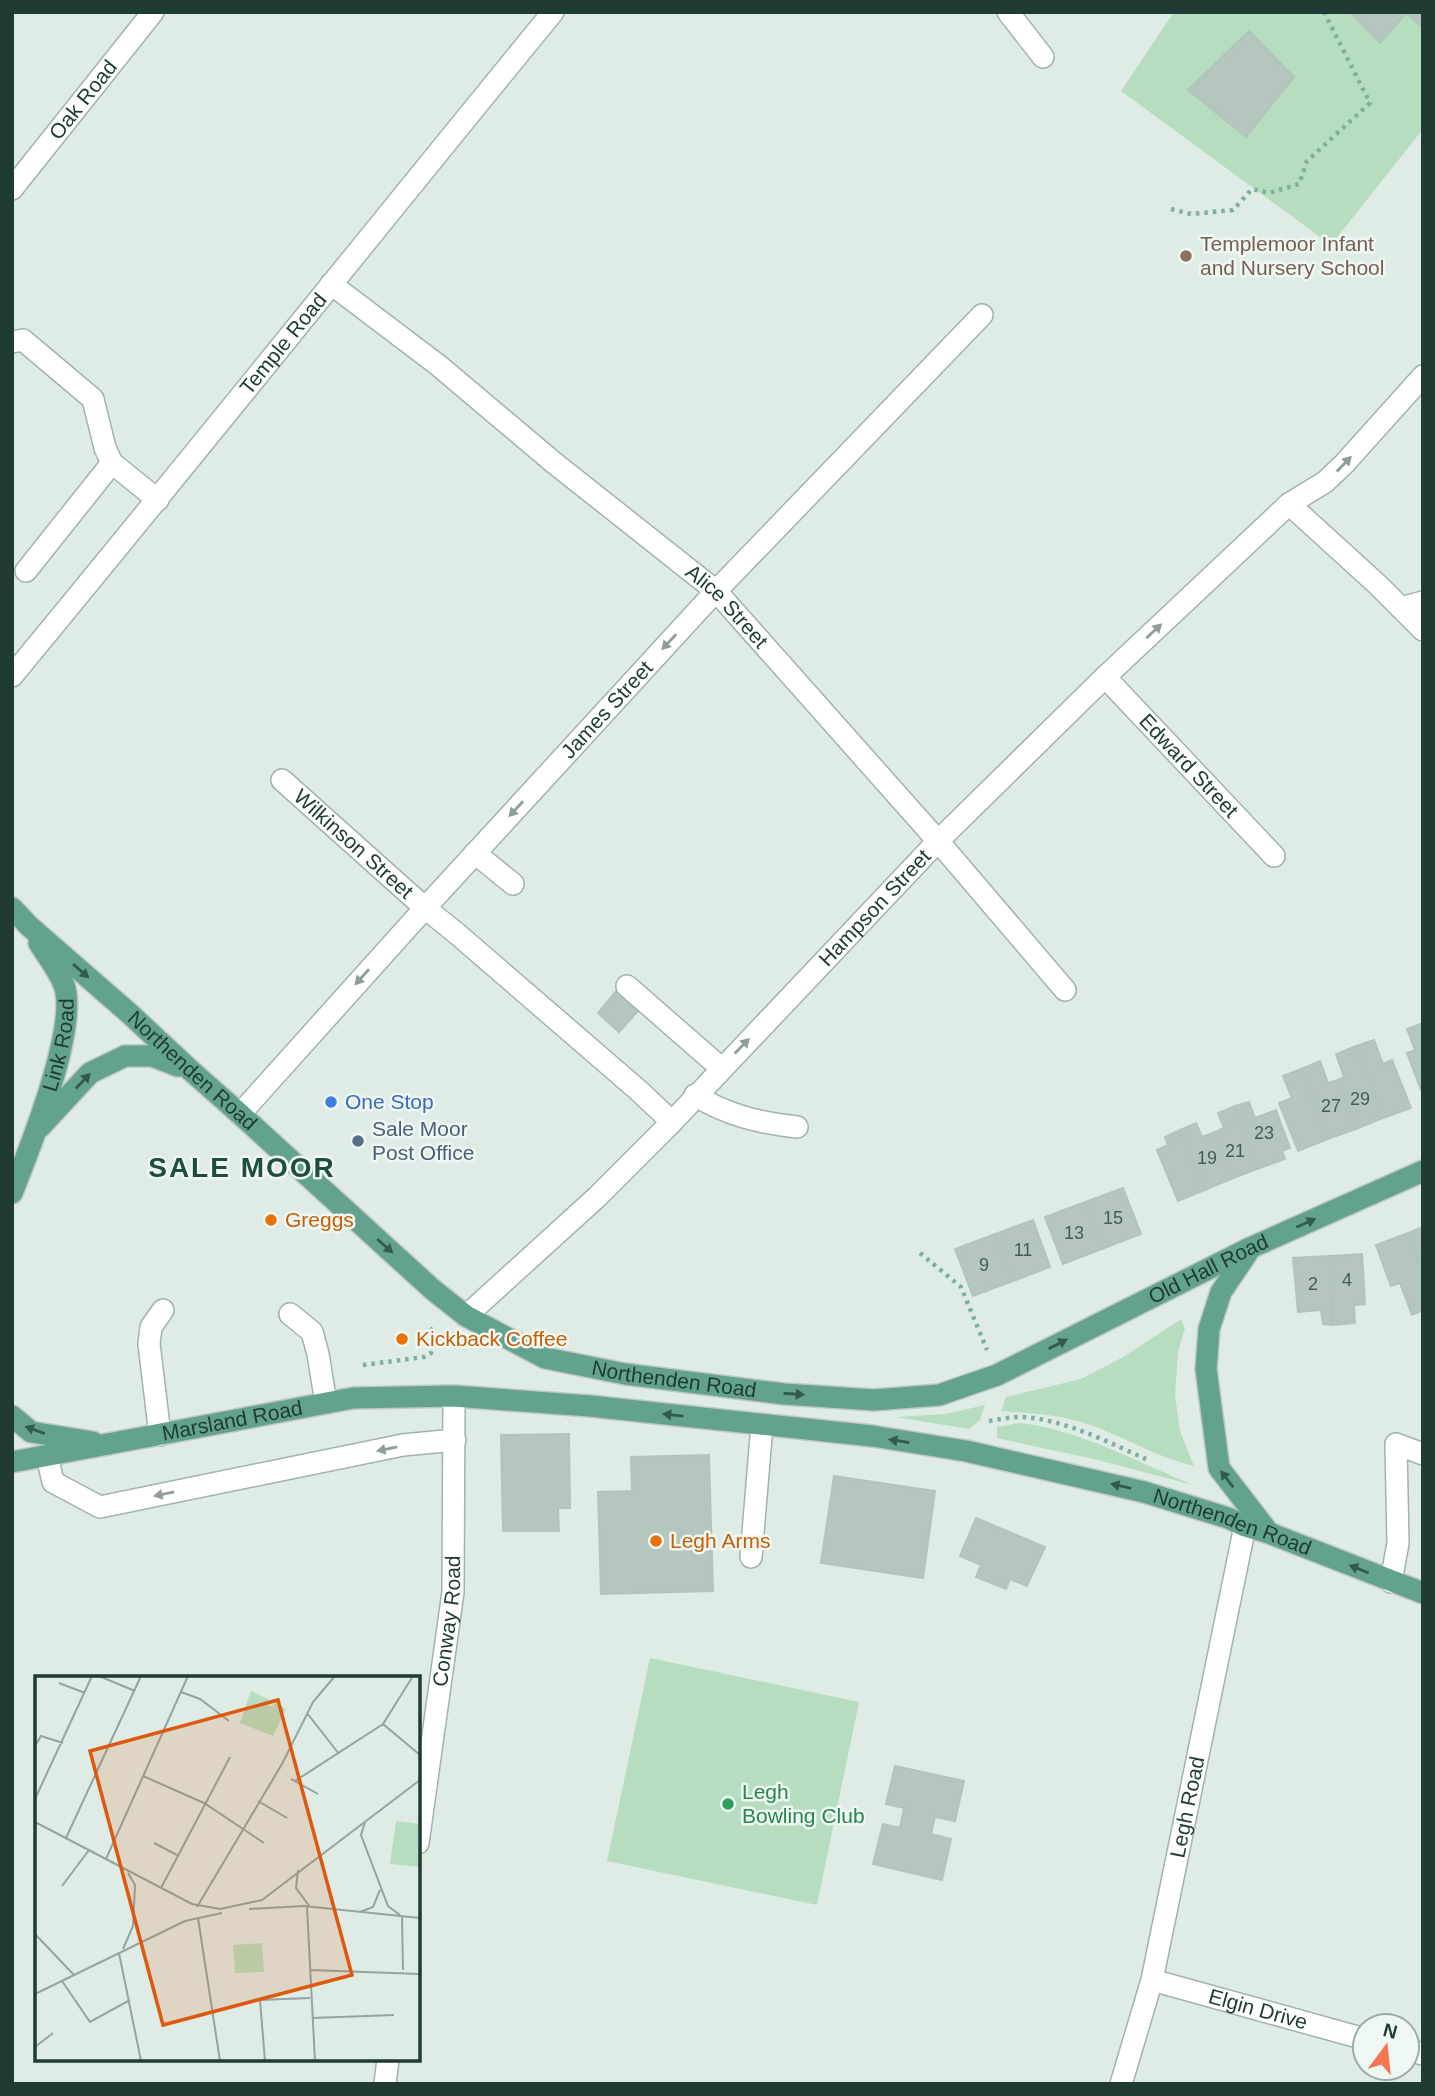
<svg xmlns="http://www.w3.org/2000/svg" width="1435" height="2096" font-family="Arial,sans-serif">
<rect width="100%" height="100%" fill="#dfebe5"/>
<g fill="#b7ddc0">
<polygon points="1174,12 1351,12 1380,43 1406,13 1423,28 1423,129 1331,245 1121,91"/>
<path d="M 1181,1319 L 1185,1328 L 1178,1352 L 1175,1395 L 1180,1431 L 1194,1466 C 1158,1458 1127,1438 1093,1426 C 1063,1415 1033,1413 1001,1411 L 1006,1397 L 1081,1379 L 1125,1356 Z"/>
<polygon points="985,1405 980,1420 969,1429 896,1417 946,1414"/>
<path d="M 1020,1423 C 1077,1429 1140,1463 1193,1485 L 1098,1460 L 997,1438 L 997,1427 Z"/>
<polygon points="650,1658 859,1702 817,1905 607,1861"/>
</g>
<g fill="#b4c6be" stroke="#b1c5bc" stroke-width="2">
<polygon points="1423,12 1423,28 1406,13 1380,43 1351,13"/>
<polygon points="1249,31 1294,77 1246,137 1188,90"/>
<polygon points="617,990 639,1010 619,1032 598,1013"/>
<polygon points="1423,1023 1423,1095 1407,1053 1415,1050 1407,1029"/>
<polygon points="1374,1040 1383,1064 1392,1060 1411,1108 1383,1118 1356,1046"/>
<polygon points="1356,1046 1383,1118 1356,1129 1338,1080 1344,1077 1336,1054"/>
<polygon points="1320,1061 1328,1083 1338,1080 1356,1129 1328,1139 1301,1069"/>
<polygon points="1301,1069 1328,1139 1298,1151 1279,1103 1292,1098 1283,1076"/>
<polygon points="1249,1102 1255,1118 1276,1110 1290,1148 1282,1151 1285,1159 1257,1169 1235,1106"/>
<polygon points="1235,1106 1257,1169 1231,1179 1213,1133 1224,1128 1218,1113"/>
<polygon points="1196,1123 1202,1137 1213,1133 1231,1179 1205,1190 1180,1130"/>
<polygon points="1180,1130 1205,1190 1178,1201 1157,1150 1168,1145 1165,1137"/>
<polygon points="1123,1188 1141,1234 1102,1249 1085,1202"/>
<polygon points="1085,1202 1102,1249 1063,1264 1045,1217"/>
<polygon points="1033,1220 1050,1267 1013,1281 995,1234"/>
<polygon points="1423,1227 1423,1271 1408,1233"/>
<polygon points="1408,1233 1423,1271 1423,1310 1412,1315 1400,1283 1391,1286 1376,1245"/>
<polygon points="995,1234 1013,1281 973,1296 955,1249"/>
<polygon points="1362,1254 1365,1304 1354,1305 1355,1323 1333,1325 1329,1256"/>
<polygon points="1329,1256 1333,1325 1323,1324 1321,1310 1298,1312 1293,1258"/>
<polygon points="569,1434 570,1508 558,1508 559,1531 503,1531 501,1435"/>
<polygon points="709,1455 713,1591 601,1594 598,1492 632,1491 631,1457"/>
<polygon points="834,1476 935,1491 923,1578 821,1563"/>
<polygon points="976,1518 1045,1547 1027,1586 1010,1579 1006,1589 976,1577 981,1565 960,1556"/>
<polygon points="895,1766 964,1781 955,1821 935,1817 931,1834 951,1839 942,1880 873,1864 883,1824 900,1828 904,1808 886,1804"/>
</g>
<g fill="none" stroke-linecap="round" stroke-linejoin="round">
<defs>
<g id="minor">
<polyline points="1008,12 1043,57"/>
<path id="s1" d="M 12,189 L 153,12"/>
<path id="s2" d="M 331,284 L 438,365 L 553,462 L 716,591 L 938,841 L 1065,990"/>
<polyline points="12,342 23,340 93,399 105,448 112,463 158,500"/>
<polyline points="1289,504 1378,585 1423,630"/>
<polyline points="26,571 112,463"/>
<polyline points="1401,608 1423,602"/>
<path id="s3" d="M 12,676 C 194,456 372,233 553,12"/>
<path id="s4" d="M 1105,677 L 1274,856"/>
<path id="s5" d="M 282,780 L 425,908 L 455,932 L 638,1090 L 672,1122"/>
<polyline points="475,853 513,884"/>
<polyline points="627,986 721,1068"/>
<path d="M 695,1095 C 726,1115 760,1123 797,1127"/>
<path id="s6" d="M 240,1114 L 425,908 L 716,591 L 982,315"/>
<polyline points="290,1314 312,1332 318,1354 326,1403"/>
<path id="s7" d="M 466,1316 L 597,1197 L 672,1122 L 938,841 L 1105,677 L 1289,504 L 1325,482 L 1344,464 L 1423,376"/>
<polyline points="160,1435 149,1344 151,1327 163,1310"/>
<polyline points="47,1456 53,1482 100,1507 403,1445 455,1440"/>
<polyline points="751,1557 762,1425"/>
<polyline points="1391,1582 1398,1543 1396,1444 1423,1454"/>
<path id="s8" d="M 418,1843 L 453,1592 L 454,1396"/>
<path id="s9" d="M 1152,1980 L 1365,2039"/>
<polyline points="1407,2050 1423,2054"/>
<polyline points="385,2084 388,2059"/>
<path id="s10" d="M 1121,2084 L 1152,1980 L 1245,1526"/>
</g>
<g id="major">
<path id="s11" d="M 12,908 L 29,926 L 130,1014 L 189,1069 L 240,1114 L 432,1289 L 466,1316 L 545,1358 L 625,1374 L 784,1394 L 874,1400 L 939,1395 L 997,1375 L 1250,1248 L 1423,1171"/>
<polyline points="40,1127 90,1073 125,1056 152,1056 178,1066"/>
<path id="s12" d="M 12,1193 C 29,1150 79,1027 64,985 C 59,971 47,956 39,943"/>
<polyline points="1250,1249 1221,1292 1209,1329 1206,1369 1219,1468 1269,1533"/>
<polyline points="12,1416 31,1432 93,1442"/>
<path id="s13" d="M 12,1462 L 353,1398 L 454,1396 L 590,1406 L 872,1436 L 966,1451 L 1144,1492 L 1228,1518 L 1245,1526 L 1269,1533 L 1423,1593"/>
</g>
</defs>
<use href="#minor" stroke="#a2b3ac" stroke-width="24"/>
<use href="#major" stroke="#c0c8c6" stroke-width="24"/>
<g stroke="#7eb09e" stroke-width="4.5" stroke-dasharray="3.5 5" stroke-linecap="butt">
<polyline points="1171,209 1191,214 1233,210 1252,189 1269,193 1299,184 1307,161 1370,103 1324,12"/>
<polyline points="920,1253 961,1287 987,1350"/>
<path d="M 363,1365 L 424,1357 L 431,1353 C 434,1345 437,1335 430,1328"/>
<path d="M 989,1421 C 1000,1419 1011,1417 1022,1417 C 1064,1419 1110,1443 1148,1460"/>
</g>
<use href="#minor" stroke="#fff" stroke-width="21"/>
<use href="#major" stroke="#62a28f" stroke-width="21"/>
</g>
<defs><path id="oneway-solid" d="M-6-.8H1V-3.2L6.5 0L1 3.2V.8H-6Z" transform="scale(1.75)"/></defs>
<g fill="#8f9d99">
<use href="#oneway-solid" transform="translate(1344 464) rotate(-46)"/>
<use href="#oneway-solid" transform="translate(1154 631) rotate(-43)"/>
<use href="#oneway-solid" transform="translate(669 642) rotate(133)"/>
<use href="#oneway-solid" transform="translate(516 809) rotate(133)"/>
<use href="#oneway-solid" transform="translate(362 977) rotate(132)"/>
<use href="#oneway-solid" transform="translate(742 1046) rotate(-46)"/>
<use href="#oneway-solid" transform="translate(387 1449) rotate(168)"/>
<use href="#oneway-solid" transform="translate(164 1494) rotate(168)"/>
</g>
<g fill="#335a4f">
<use href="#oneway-solid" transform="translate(81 971) rotate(41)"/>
<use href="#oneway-solid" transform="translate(83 1081) rotate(-46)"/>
<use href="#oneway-solid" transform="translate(1306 1223) rotate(-24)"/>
<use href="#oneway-solid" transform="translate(385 1246) rotate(42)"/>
<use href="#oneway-solid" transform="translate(1058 1344) rotate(-27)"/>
<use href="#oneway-solid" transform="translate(794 1394) rotate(4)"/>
<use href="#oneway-solid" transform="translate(673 1415) rotate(-174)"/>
<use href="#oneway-solid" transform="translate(35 1430) rotate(-159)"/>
<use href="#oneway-solid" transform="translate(899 1441) rotate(-171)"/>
<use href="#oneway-solid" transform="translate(1227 1479) rotate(-127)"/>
<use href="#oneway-solid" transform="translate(1121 1486) rotate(-167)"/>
<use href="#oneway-solid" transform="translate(1359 1569) rotate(-158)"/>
</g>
<circle fill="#8d6e63" stroke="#eff7f3" stroke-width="2.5" cx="1186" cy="256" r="7"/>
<circle fill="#3f7fe0" stroke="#eff7f3" stroke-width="2.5" cx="331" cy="1102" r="7"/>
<circle fill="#5c6f8a" stroke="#eff7f3" stroke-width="2.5" cx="358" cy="1141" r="7"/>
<g fill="#e8710a" stroke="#eff7f3" stroke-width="2.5">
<circle cx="271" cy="1220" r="7"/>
<circle cx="402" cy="1339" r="7"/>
<circle cx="656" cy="1541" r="7"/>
</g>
<circle fill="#2e9e5b" stroke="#eff7f3" stroke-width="2.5" cx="728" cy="1804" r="7"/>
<g text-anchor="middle" stroke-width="5" stroke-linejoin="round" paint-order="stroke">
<g font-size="18" fill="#445e56">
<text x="1360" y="1105">29</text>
<text x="1331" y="1112">27</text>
<text x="1264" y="1139">23</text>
<text x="1235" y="1157">21</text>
<text x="1207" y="1164">19</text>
<text x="1113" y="1224">15</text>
<text x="1074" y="1239">13</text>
<text x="1023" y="1256">11</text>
<text x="984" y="1271">9</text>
<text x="1347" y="1286">4</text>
<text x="1313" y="1290">2</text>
</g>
<g font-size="21" fill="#1f3b33" stroke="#eff7f3">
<text dy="7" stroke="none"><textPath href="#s1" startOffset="114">Oak Road</textPath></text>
<text dy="7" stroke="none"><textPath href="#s3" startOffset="429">Temple Road</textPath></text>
<text dy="7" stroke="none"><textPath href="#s2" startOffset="511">Alice Street</textPath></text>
<text dy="7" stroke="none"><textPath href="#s6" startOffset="546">James Street</textPath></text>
<text dy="7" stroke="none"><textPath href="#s4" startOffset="122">Edward Street</textPath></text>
<text dy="7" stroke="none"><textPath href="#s5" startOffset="96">Wilkinson Street</textPath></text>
<text dy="7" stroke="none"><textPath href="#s7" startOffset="578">Hampson Street</textPath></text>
<text dy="7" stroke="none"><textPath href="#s12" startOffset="156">Link Road</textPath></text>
<text dy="7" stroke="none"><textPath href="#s11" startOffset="243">Northenden Road</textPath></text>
<text dy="7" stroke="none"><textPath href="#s11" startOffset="1395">Old Hall Road</textPath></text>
<text dy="7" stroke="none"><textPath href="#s11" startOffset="831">Northenden Road</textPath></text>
<text dy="7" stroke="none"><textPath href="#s13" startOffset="224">Marsland Road</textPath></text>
<text dy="7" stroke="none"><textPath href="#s13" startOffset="1239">Northenden Road</textPath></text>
<text dy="7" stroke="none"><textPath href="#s8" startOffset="224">Conway Road</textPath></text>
<text dy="7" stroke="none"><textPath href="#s10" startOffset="285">Legh Road</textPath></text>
<text dy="7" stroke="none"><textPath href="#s9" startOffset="110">Elgin Drive</textPath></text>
</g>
<g font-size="21" fill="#785e54" stroke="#eff7f3" text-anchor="start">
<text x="1200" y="251">Templemoor Infant<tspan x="1200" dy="24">and Nursery School</tspan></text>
</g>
<g font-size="21" fill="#366cbe" stroke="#eff7f3" text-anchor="start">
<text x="345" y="1109">One Stop</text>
</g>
<g font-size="21" fill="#4e5e75" stroke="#eff7f3" text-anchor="start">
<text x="372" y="1136">Sale Moor<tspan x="372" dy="24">Post Office</tspan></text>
</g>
<g font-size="21" fill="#c56008" stroke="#eff7f3" text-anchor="start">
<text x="285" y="1227">Greggs</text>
<text x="416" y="1346">Kickback Coffee</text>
<text x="670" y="1548">Legh Arms</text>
</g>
<g font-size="21" fill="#27864d" stroke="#eff7f3" text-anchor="start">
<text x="742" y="1799">Legh<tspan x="742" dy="24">Bowling Club</tspan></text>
</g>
<g font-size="28" font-weight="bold" letter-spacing="2" fill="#1b4e40" stroke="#eff7f3">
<text x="242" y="1177">SALE MOOR</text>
</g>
</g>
<g transform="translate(35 1676)">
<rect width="385" height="385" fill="#dfebe5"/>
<path d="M 216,15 L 235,24 L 233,29 L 237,31 L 240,27 L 251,33 L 238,60 L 205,47 ZM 361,145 L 385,148 L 385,191 L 355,188 ZM 227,267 L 229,296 L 200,297 L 198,269 Z" fill="#b7ddc0"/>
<path fill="none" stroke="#92a59e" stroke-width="2" d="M 64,0 L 100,15M 24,7 L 50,17M 146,16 L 165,23 L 194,45M 272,37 L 304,78M 348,48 L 385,79M 0,70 L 6,60 L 28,67M 108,100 L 169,127 L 229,167M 256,103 L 283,118M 260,105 L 348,48 L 378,0M 0,123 L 57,0M 223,125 L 252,142M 0,146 L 157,228 L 185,233 L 227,224 L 385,104M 330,146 L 326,159 L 353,230 L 365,239M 31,162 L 106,0M 119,167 L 142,179M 71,183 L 153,0M 263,194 L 261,212 L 275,231M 385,209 L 385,235M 27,210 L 54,174M 126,212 L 195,81M 162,231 L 247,88 L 278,26 L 300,0M 272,231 L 280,385M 214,233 L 269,230 L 385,242M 325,236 L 338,231 L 345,214M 367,240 L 368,294M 163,242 L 185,385M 0,258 L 39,299M 88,273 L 98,250 L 100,209 L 93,197M 84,277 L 106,385M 275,294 L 385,298M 27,305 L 55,346 L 95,324M 0,318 L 150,245 L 187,237M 277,342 L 359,339M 0,371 L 18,357M 230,385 L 225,324 L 275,322"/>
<path fill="#de580e" fill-opacity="0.15" stroke="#de580e" stroke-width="3.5" d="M 243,24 L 317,299 L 128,349 L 55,75 Z"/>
<rect width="385" height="385" fill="none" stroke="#1f3b33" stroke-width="3.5"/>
</g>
<rect width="1435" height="2096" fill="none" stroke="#1f3b33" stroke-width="28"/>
<g transform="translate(1386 2047) rotate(15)"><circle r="33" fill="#eff7f3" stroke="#9caca6" stroke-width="2"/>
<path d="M0-5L12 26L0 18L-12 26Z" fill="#f77451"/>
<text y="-10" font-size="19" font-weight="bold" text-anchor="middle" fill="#1f3b33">N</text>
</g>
</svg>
